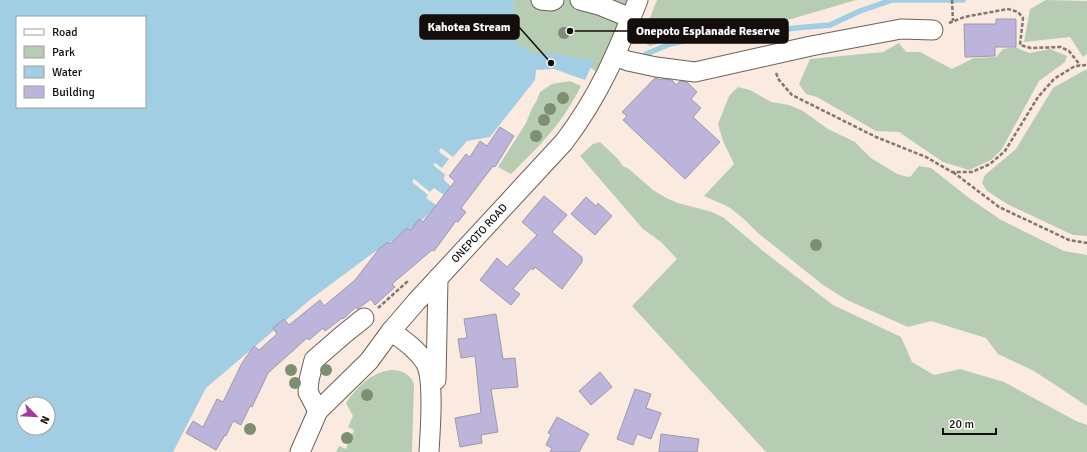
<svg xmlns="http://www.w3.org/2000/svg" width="1087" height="452" font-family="Signika,sans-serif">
<rect width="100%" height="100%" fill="#faeae0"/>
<g fill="#b6cdb3">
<polygon points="513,0 638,0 605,78 591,68 536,56 515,43"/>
<polygon points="657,0 856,0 788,20 706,25 671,33 660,43 650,46 641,41"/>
<polygon points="1046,0 1087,1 1087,54 1083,57 1070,37 1024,42 1030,9"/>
<polygon points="899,43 906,52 920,52 952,69 974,58 996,57 1003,49 1015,47 1029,53 1050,49 1067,56 1065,62 1039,81 1002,149 991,160 969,170 943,162 899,132 876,131 817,97 806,94 799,84 810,59 883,52"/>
<polygon points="1085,70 1087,70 1087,236 1073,235 1007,204 987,191 982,183 985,175 1016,149 1053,88"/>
<path d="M 570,81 L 581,86 C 576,96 570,106 564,115 C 549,137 530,155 511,174 L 498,167 L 526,123 L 532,108 L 536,102 L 540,92 L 552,84 Z"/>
<polygon points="738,87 750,90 771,102 789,105 803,111 828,129 855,142 871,158 897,174 908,177 911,176 919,166 931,168 969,198 1001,220 1064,251 1087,255 1087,406 1034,371 998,354 986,338 931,321 908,327 847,300 823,285 758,233 745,220 729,207 704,196 734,164 723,141 718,124 729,96"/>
<polygon points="600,142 618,159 623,166 629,169 653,190 666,198 678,203 712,212 724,218 763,251 833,305 901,337 912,362 934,375 960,369 1004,382 1076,421 1087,425 1087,452 766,452 632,306 677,259 661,242 643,229 580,156 593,144"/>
<path d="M 391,370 C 402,370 410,374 414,384 L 412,452 L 336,452 L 339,446 L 346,449 L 354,430 L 348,427 L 353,416 L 346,403 C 358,386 370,373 391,370 Z"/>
</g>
<path fill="#a1cee3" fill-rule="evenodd" d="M 0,0 L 513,0 L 516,43 L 532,53 L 561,55 L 577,58 L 588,58 L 593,63 L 585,80 L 554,69 L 536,70 L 535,80 L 490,137 L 467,141 L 446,166 L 444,180 L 455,190 L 413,228 L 373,253 L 311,299 L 206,388 L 173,452 L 0,452 ZM 17,17 L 145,17 L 145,107 L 17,107 ZM 24,404 L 48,404 L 48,428 L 24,428 Z"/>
<g fill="#faeae0">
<polygon points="441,148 453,157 460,149 462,151 448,167 447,176 433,165 435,163 442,168 449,159 439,152"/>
<polygon points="414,179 430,192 434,188 444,195 436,205 426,198 428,195 412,182"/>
</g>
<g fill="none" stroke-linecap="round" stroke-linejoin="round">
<polyline stroke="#a1cee3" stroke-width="5.5" points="646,54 670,44 702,37 728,38 795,28 830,25 860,11 892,0 963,0"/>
</g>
<g fill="#bcb4db" stroke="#9d9aa9">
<polygon points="996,19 1016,19 1016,47 995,47 995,56 965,57 964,24 996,24"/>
<polygon points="655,78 661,80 662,79 672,80 676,85 680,81 687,82 697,92 691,99 701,108 693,117 720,142 685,179 623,120 627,116 622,112"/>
<polygon points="500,127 514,136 495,167 493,166 461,208 466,212 458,222 456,221 434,251 432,250 392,284 395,287 375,305 371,299 359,308 357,309 356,307 343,319 342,318 325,331 323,328 309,340 307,338 268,373 252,407 250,406 241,425 233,421 226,436 225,435 216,450 186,433 193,421 203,427 217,399 223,402 242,363 254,346 259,350 277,334 273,328 284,319 289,325 320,300 324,306 355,280 379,249 388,242 390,244 407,228 410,231 419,219 423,222 455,181 449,176 466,154 470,157 480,141 487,146"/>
<polygon points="544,196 567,215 552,232 582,257 582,262 562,289 535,267 533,270 531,268 513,289 520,294 511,305 480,280 497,258 507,267 537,235 522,222"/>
<polygon points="586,197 596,206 598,203 612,216 595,235 571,214"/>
<polygon points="496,314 503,359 515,358 518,387 491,389 498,432 481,435 482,443 460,447 455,418 481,413 475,356 461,358 458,339 467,338 464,319"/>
<polygon points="600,372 612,387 591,405 579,391"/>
<polygon points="635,389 651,394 646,408 661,413 651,439 637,434 633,445 617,439"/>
<polygon points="557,417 589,434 579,452 550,452 552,448 546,445 551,434 548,433"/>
<polygon points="661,434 699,439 697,452 659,452"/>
</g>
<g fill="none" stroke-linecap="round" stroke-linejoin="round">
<defs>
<g id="minor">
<polyline points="541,0 551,1 554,0"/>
<polyline points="580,0 599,5 631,18"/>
<polyline points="615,56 628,61 656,67 695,72 811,46 901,29 933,30"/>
<path d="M 391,331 C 403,340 417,349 425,362 C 435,378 430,432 429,452"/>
<polyline points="436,380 438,278"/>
<polyline points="318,411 308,392 309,380 314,360 344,334 364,318"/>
<path d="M 300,452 L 318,411 L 369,361 L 391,331 L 416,302 L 564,142 C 599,96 617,53 638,0"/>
</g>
</defs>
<use href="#minor" stroke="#6e6058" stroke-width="21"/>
<g stroke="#817670" stroke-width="2.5" stroke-dasharray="4 2" stroke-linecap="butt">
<polyline points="952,0 953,21"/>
<polyline points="949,23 964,17 1008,9 1018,12 1023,18 1020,45 1031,48 1061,47 1069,51 1080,65"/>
<polyline points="776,73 779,80 792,95 876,137 926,157 952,172 972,172 990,164 1005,151 1038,97 1054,79 1075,66 1087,65"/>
<polyline points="953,172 999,207 1069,240 1087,243"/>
<polyline points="378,308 408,281"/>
</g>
<use href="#minor" stroke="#fff" stroke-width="19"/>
</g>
<g fill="#7e8e71">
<circle cx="564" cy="33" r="6"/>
<circle cx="563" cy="98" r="6"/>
<circle cx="550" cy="109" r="6"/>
<circle cx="544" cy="120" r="6"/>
<circle cx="536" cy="136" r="6"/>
<circle cx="816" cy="245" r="6"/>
<circle cx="291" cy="370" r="6"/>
<circle cx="326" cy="370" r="6"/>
<circle cx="295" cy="383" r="6"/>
<circle cx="367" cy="395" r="6"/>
<circle cx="250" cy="429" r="6"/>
<circle cx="347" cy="438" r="6"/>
</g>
<g text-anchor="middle" stroke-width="3" stroke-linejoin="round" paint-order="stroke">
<g font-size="11" fill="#130e0b" stroke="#fff">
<text transform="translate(479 233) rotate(-47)" y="4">ONEPOTO ROAD</text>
</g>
</g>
<path fill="none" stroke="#130e0b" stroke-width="1.5" d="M551 63L519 27M570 31L628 31"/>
<g fill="#130e0b" stroke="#fff" stroke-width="1.5">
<circle cx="551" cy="63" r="4"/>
<circle cx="570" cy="31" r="4"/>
</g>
<g fill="#130e0b" stroke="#130e0b" stroke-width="1.5">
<rect x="420" y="15" width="99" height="24" rx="4"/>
<rect x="628" y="19" width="160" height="24" rx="4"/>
</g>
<g font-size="12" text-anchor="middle" font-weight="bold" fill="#fff">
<text x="469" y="31">Kahotea Stream</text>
<text x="708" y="35">Onepoto Esplanade Reserve</text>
</g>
<rect x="16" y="16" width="130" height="92" fill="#ffffff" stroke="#a19f9d"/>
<rect x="24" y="29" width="20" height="6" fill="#ffffff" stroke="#a19f9d"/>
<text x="52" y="36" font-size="12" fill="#130e0b">Road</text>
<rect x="24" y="46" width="20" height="12" fill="#b6cdb3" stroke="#a19f9d"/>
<text x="52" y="56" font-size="12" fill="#130e0b">Park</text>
<rect x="24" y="66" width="20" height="12" fill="#a1cee3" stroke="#a19f9d"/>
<text x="52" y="76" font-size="12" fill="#130e0b">Water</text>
<rect x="24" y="86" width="20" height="12" fill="#bcb4db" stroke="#a19f9d"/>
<text x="52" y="96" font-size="12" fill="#130e0b">Building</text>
<g transform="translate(36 416) rotate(114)"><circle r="19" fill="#ffffff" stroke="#a19f9d"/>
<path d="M0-3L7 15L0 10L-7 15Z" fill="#a33a9b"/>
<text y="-6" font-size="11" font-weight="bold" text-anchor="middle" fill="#130e0b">N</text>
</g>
<path d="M943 428v6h53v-6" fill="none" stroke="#130e0b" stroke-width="2"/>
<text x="949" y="428" font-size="12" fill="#130e0b" stroke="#ffffff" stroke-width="3" paint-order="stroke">20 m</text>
</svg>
